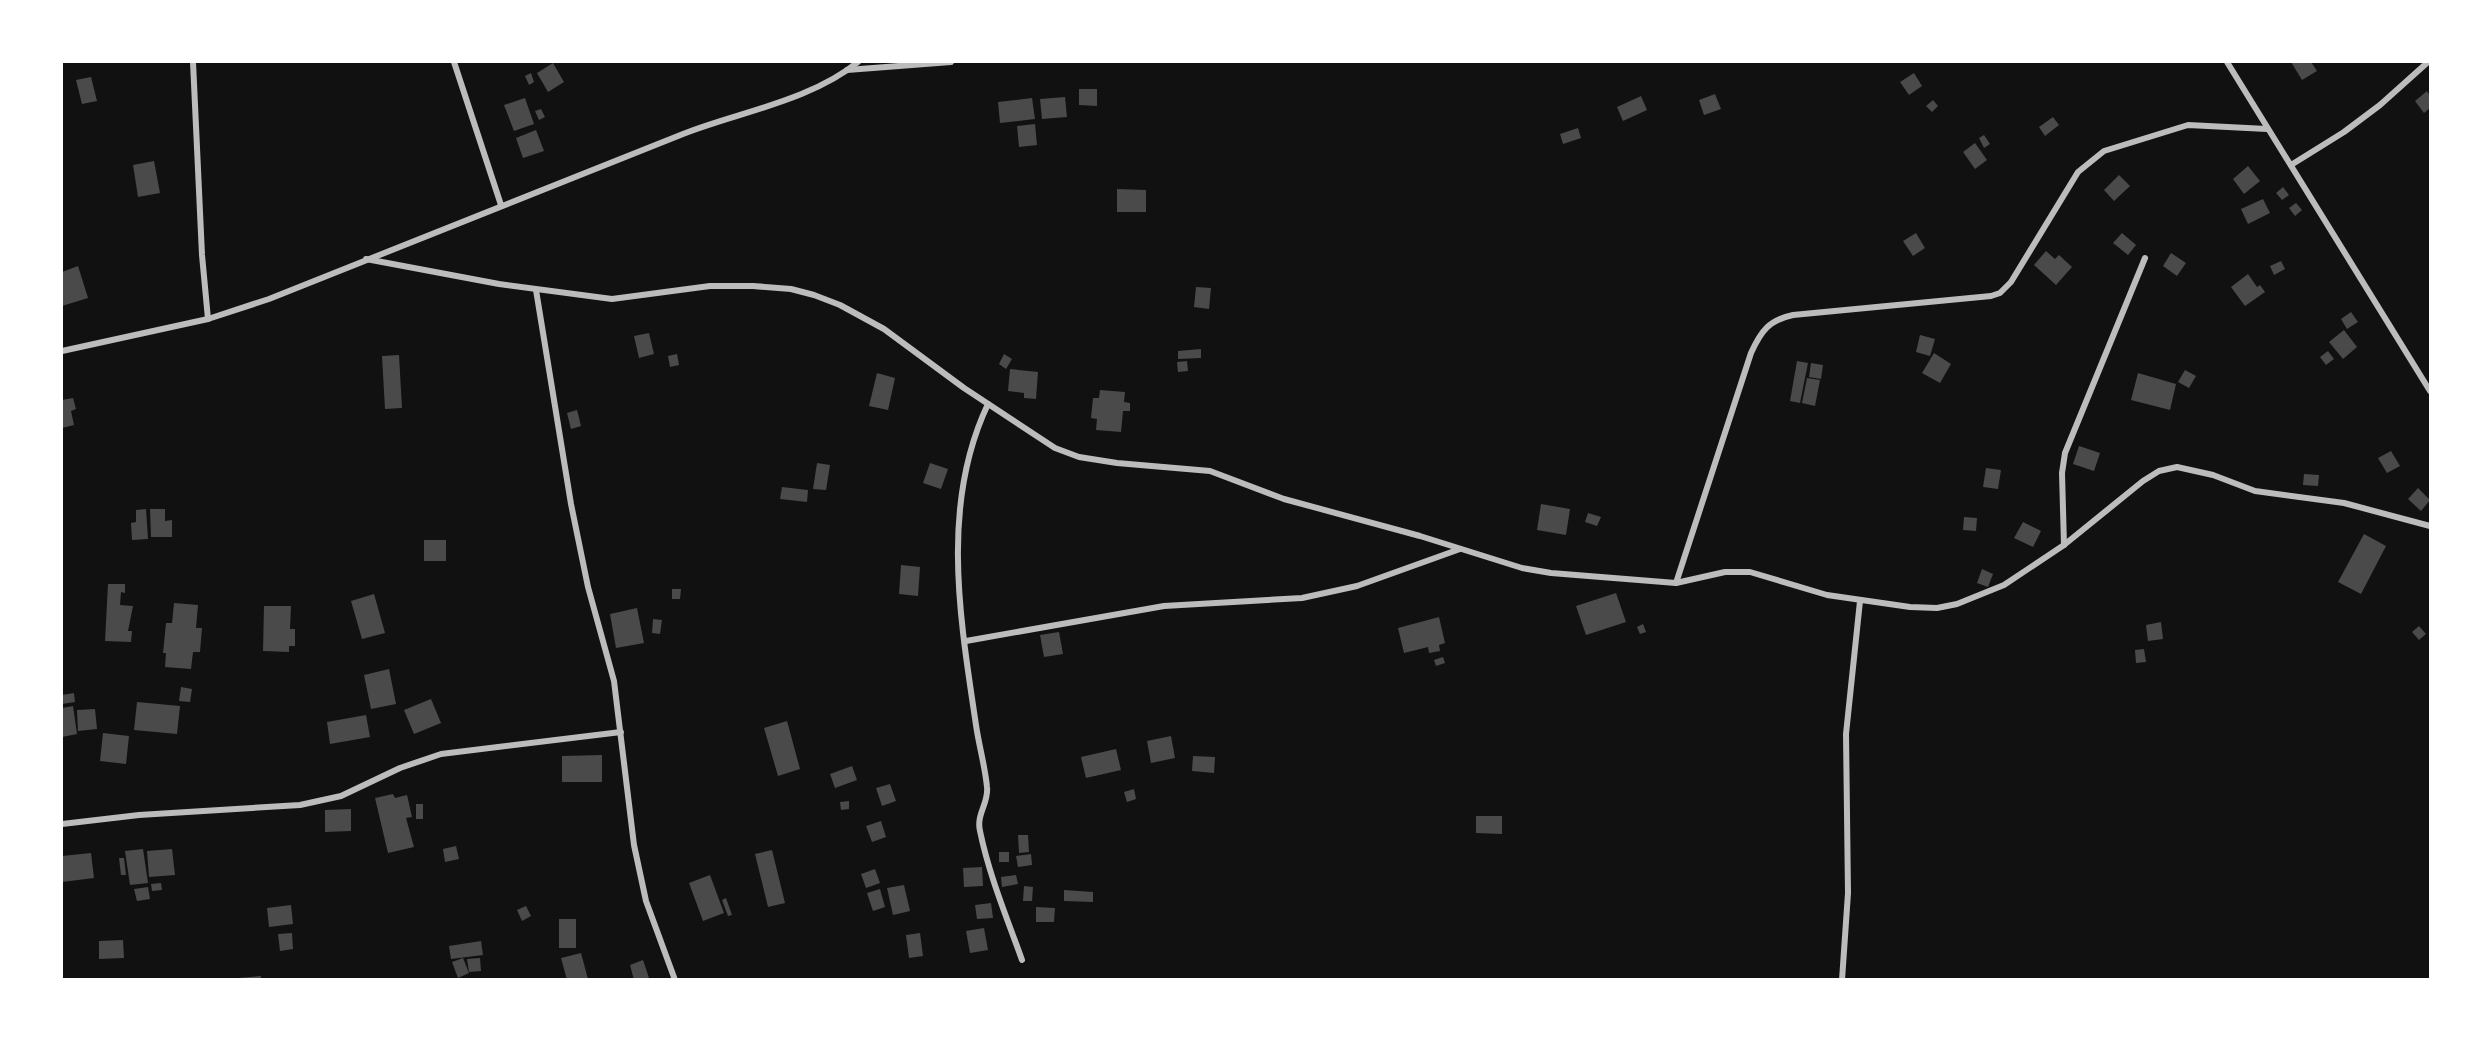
<svg xmlns="http://www.w3.org/2000/svg" width="2492" height="1041" font-family="Signika,sans-serif">
<rect width="100%" height="100%" fill="#111"/>
<g fill="#4a4a4a">
<polygon points="2291,62 2311,62 2317,71 2302,80"/>
<polygon points="553,63 564,82 548,92 537,73"/>
<polygon points="531,73 534,82 529,85 525,76"/>
<polygon points="1914,73 1922,86 1909,95 1900,82"/>
<polygon points="91,77 97,101 82,104 76,80"/>
<polygon points="1079,89 1097,89 1097,106 1079,105"/>
<polygon points="2427,91 2430,96 2430,108 2424,113 2415,101"/>
<polygon points="1715,94 1721,109 1704,115 1699,100"/>
<polygon points="1641,96 1647,110 1623,121 1617,107"/>
<polygon points="1065,97 1067,117 1042,119 1040,99"/>
<polygon points="525,98 534,124 514,131 504,105"/>
<polygon points="1032,98 1035,119 1000,123 998,102"/>
<polygon points="1933,100 1938,106 1932,112 1926,106"/>
<polygon points="541,109 545,117 539,120 535,111"/>
<polygon points="2053,117 2059,125 2045,136 2039,127"/>
<polygon points="1035,124 1037,145 1019,147 1017,126"/>
<polygon points="1578,128 1581,138 1563,144 1560,134"/>
<polygon points="536,130 544,151 523,158 516,138"/>
<polygon points="1984,135 1990,144 1984,148 1979,138"/>
<polygon points="1975,143 1987,160 1975,169 1963,152"/>
<polygon points="154,161 160,193 138,197 133,165"/>
<polygon points="2248,166 2260,181 2244,194 2233,179"/>
<polygon points="2119,175 2130,186 2114,201 2104,190"/>
<polygon points="2283,187 2289,195 2282,200 2276,193"/>
<polygon points="1117,189 1146,190 1146,212 1117,212"/>
<polygon points="2263,199 2270,213 2248,224 2241,209"/>
<polygon points="2296,203 2302,210 2295,216 2289,208"/>
<polygon points="1916,233 1925,248 1913,256 1903,241"/>
<polygon points="2122,233 2136,245 2128,255 2113,243"/>
<polygon points="2046,251 2055,259 2059,255 2072,267 2056,285 2034,265"/>
<polygon points="2171,253 2186,263 2177,276 2163,266"/>
<polygon points="2281,261 2285,269 2274,275 2270,266"/>
<polygon points="78,266 88,298 62,306 62,272"/>
<polygon points="2248,274 2257,287 2260,285 2265,292 2245,306 2231,287"/>
<polygon points="1196,287 1211,288 1209,309 1194,307"/>
<polygon points="2351,312 2358,322 2347,329 2341,319"/>
<polygon points="2344,330 2357,347 2343,359 2329,342"/>
<polygon points="649,333 654,354 639,358 634,336"/>
<polygon points="1920,335 1935,339 1930,356 1916,352"/>
<polygon points="1201,349 1201,358 1178,359 1178,351"/>
<polygon points="2328,351 2334,359 2326,365 2320,357"/>
<polygon points="1934,353 1951,364 1940,383 1922,373"/>
<polygon points="677,354 679,365 670,367 668,356"/>
<polygon points="1004,354 1012,359 1006,369 999,364"/>
<polygon points="399,355 402,408 385,409 382,356"/>
<polygon points="1187,361 1188,371 1178,372 1177,362"/>
<polygon points="1797,361 1808,363 1800,403 1790,401"/>
<polygon points="1811,363 1823,365 1821,379 1809,377"/>
<polygon points="1010,369 1038,372 1036,399 1024,398 1024,393 1008,391"/>
<polygon points="2185,370 2196,376 2189,388 2178,382"/>
<polygon points="877,373 895,378 888,410 869,406"/>
<polygon points="2138,373 2176,384 2170,410 2131,400"/>
<polygon points="1807,378 1820,380 1815,406 1802,403"/>
<polygon points="1100,390 1125,392 1124,402 1130,403 1130,411 1123,411 1121,432 1096,430 1097,419 1091,418 1093,398 1099,398"/>
<polygon points="73,398 76,409 71,411 74,425 62,428 62,400"/>
<polygon points="577,410 581,426 571,429 567,413"/>
<polygon points="2079,446 2100,453 2094,471 2073,464"/>
<polygon points="2391,451 2400,466 2387,473 2378,458"/>
<polygon points="817,463 830,465 826,490 813,489"/>
<polygon points="930,463 948,469 941,489 923,483"/>
<polygon points="1986,468 2001,470 1998,489 1983,487"/>
<polygon points="2304,474 2319,475 2318,486 2303,485"/>
<polygon points="782,487 808,490 807,502 780,499"/>
<polygon points="2418,488 2430,500 2421,511 2408,499"/>
<polygon points="1541,504 1570,509 1566,535 1537,530"/>
<polygon points="146,509 148,539 132,540 131,523 136,522 136,510"/>
<polygon points="150,509 165,509 165,521 172,520 172,537 151,537"/>
<polygon points="1588,513 1601,517 1597,526 1585,522"/>
<polygon points="1964,517 1977,518 1976,531 1963,530"/>
<polygon points="2023,522 2041,531 2033,547 2014,538"/>
<polygon points="2364,534 2386,546 2361,594 2338,582"/>
<rect x="424" y="540" width="22" height="21"/>
<polygon points="901,565 920,567 918,596 899,594"/>
<polygon points="1982,569 1993,574 1988,587 1977,583"/>
<polygon points="108,584 125,584 125,593 121,592 120,605 133,606 128,631 132,631 131,642 105,641"/>
<polygon points="672,589 681,589 680,599 672,599"/>
<polygon points="1616,593 1626,622 1586,635 1576,606"/>
<polygon points="374,594 385,633 362,639 351,601"/>
<polygon points="174,603 198,605 196,628 202,628 200,652 193,652 191,669 165,667 166,653 163,653 166,623 172,623"/>
<polygon points="264,606 291,606 290,629 295,629 295,646 289,646 289,652 263,651"/>
<polygon points="637,608 644,643 616,648 610,614"/>
<polygon points="1439,617 1445,643 1439,645 1440,651 1429,653 1428,647 1404,653 1398,628"/>
<polygon points="653,619 662,620 660,634 652,633"/>
<polygon points="2161,622 2163,639 2148,641 2146,625"/>
<polygon points="1643,624 1646,632 1640,634 1637,627"/>
<polygon points="2419,626 2426,634 2419,640 2412,632"/>
<polygon points="1059,632 1063,654 1044,657 1040,635"/>
<polygon points="2144,649 2146,662 2136,663 2135,650"/>
<polygon points="1443,657 1445,663 1436,666 1434,660"/>
<polygon points="389,669 396,704 371,709 364,675"/>
<polygon points="181,687 192,689 190,702 179,701"/>
<polygon points="74,693 75,702 62,704 62,695"/>
<polygon points="431,699 441,723 414,734 404,710"/>
<polygon points="137,702 180,706 177,734 134,730"/>
<polygon points="73,706 77,734 62,737 62,708"/>
<polygon points="95,709 97,729 78,731 77,710"/>
<polygon points="366,715 370,737 330,744 327,722"/>
<polygon points="787,721 800,769 778,776 764,728"/>
<polygon points="103,733 129,736 126,764 100,761"/>
<polygon points="1171,736 1175,758 1151,763 1147,741"/>
<polygon points="1116,749 1121,770 1086,778 1081,757"/>
<polygon points="602,755 602,782 562,782 562,756"/>
<polygon points="1193,756 1215,757 1214,773 1192,771"/>
<polygon points="852,766 857,780 835,788 830,774"/>
<polygon points="890,784 896,801 882,806 876,788"/>
<polygon points="1134,789 1136,799 1127,802 1124,792"/>
<polygon points="393,794 395,798 407,795 412,817 406,818 414,847 388,853 375,798"/>
<polygon points="849,801 849,809 841,810 840,802"/>
<rect x="416" y="804" width="7" height="15"/>
<polygon points="351,809 351,831 325,832 325,810"/>
<polygon points="1476,816 1502,816 1502,834 1476,833"/>
<polygon points="881,821 886,837 872,842 866,826"/>
<polygon points="1018,835 1028,835 1029,852 1019,853"/>
<polygon points="456,846 459,859 445,862 443,849"/>
<polygon points="143,849 148,883 130,885 125,851"/>
<polygon points="172,849 175,875 149,877 147,851"/>
<polygon points="772,850 785,903 768,907 755,854"/>
<rect x="999" y="852" width="10" height="10"/>
<polygon points="91,853 94,878 62,882 62,856"/>
<polygon points="1031,854 1032,865 1018,867 1016,856"/>
<polygon points="119,858 124,858 126,875 121,875"/>
<polygon points="982,867 983,886 964,887 963,868"/>
<polygon points="875,869 880,883 866,888 861,874"/>
<polygon points="710,875 724,913 703,921 689,883"/>
<polygon points="1016,875 1018,884 1002,887 1001,877"/>
<polygon points="161,883 162,890 152,891 151,884"/>
<polygon points="904,885 910,911 893,915 887,888"/>
<polygon points="1024,886 1033,887 1032,901 1023,901"/>
<polygon points="148,887 150,899 137,901 134,889"/>
<polygon points="880,889 885,907 873,911 867,893"/>
<polygon points="1064,890 1093,892 1093,902 1064,901"/>
<polygon points="726,898 732,915 728,916 722,900"/>
<polygon points="991,903 993,918 977,919 975,905"/>
<polygon points="291,905 293,924 269,927 267,908"/>
<polygon points="526,906 531,916 522,921 517,910"/>
<polygon points="1036,907 1055,908 1054,922 1036,922"/>
<rect x="559" y="919" width="17" height="29"/>
<polygon points="984,928 988,950 970,953 966,931"/>
<polygon points="292,933 293,949 280,951 278,934"/>
<polygon points="920,933 923,956 909,958 906,935"/>
<polygon points="123,940 124,958 99,959 99,941"/>
<polygon points="481,941 483,955 451,959 449,946"/>
<polygon points="581,953 588,979 567,980 561,958"/>
<polygon points="463,958 469,973 458,978 452,962"/>
<polygon points="480,958 481,971 469,972 467,959"/>
<polygon points="643,960 649,978 634,980 630,965"/>
<polygon points="261,976 261,980 238,980 238,978"/>
</g>
<g fill="none" stroke-linecap="round" stroke-linejoin="round">
<g stroke="#bcbcbc" stroke-width="6">
<polyline points="193,62 202,255 208,319"/>
<polyline points="454,62 501,205"/>
<polyline points="2227,62 2430,391"/>
<polyline points="847,70 951,62"/>
<polyline points="2291,165 2344,132 2380,105 2428,62"/>
<polyline points="366,259 499,284 612,299 710,286 753,286 791,289 814,295 840,305 884,329 964,388 1055,448 1079,457 1117,463 1210,471 1284,499 1420,536 1522,568 1551,573 1676,583 1725,572 1750,572 1827,595 1910,607 1937,608 1957,604 2004,585 2064,545 2143,481 2159,471 2177,467 2213,475 2255,491 2344,503 2430,526"/>
<polyline points="536,290 571,504 588,587 614,681 634,845 646,901 675,980"/>
<path d="M 62,351 L 208,319 L 269,299 C 406,243 544,188 683,134 C 739,112 810,101 858,62"/>
<path d="M 988,404 C 940,505 960,618 976,725 C 979,746 985,766 987,787 C 989,803 976,814 980,831 C 989,875 1007,918 1022,960"/>
<polyline points="2064,545 2062,473 2065,453 2145,258"/>
<path d="M 1676,583 L 1751,353 C 1761,331 1769,320 1793,315 L 1991,296 L 2000,293 L 2011,282 L 2078,172 L 2104,151 L 2188,125 L 2267,129"/>
<polyline points="966,641 1164,606 1302,598 1357,586 1460,549"/>
<polyline points="62,824 139,815 300,805 341,796 400,768 441,754 621,732"/>
<polyline points="1842,980 1848,893 1846,734 1860,601"/>
</g>
</g>
<rect width="2492" height="1041" fill="none" stroke="#ffffff" stroke-width="126"/>
</svg>
